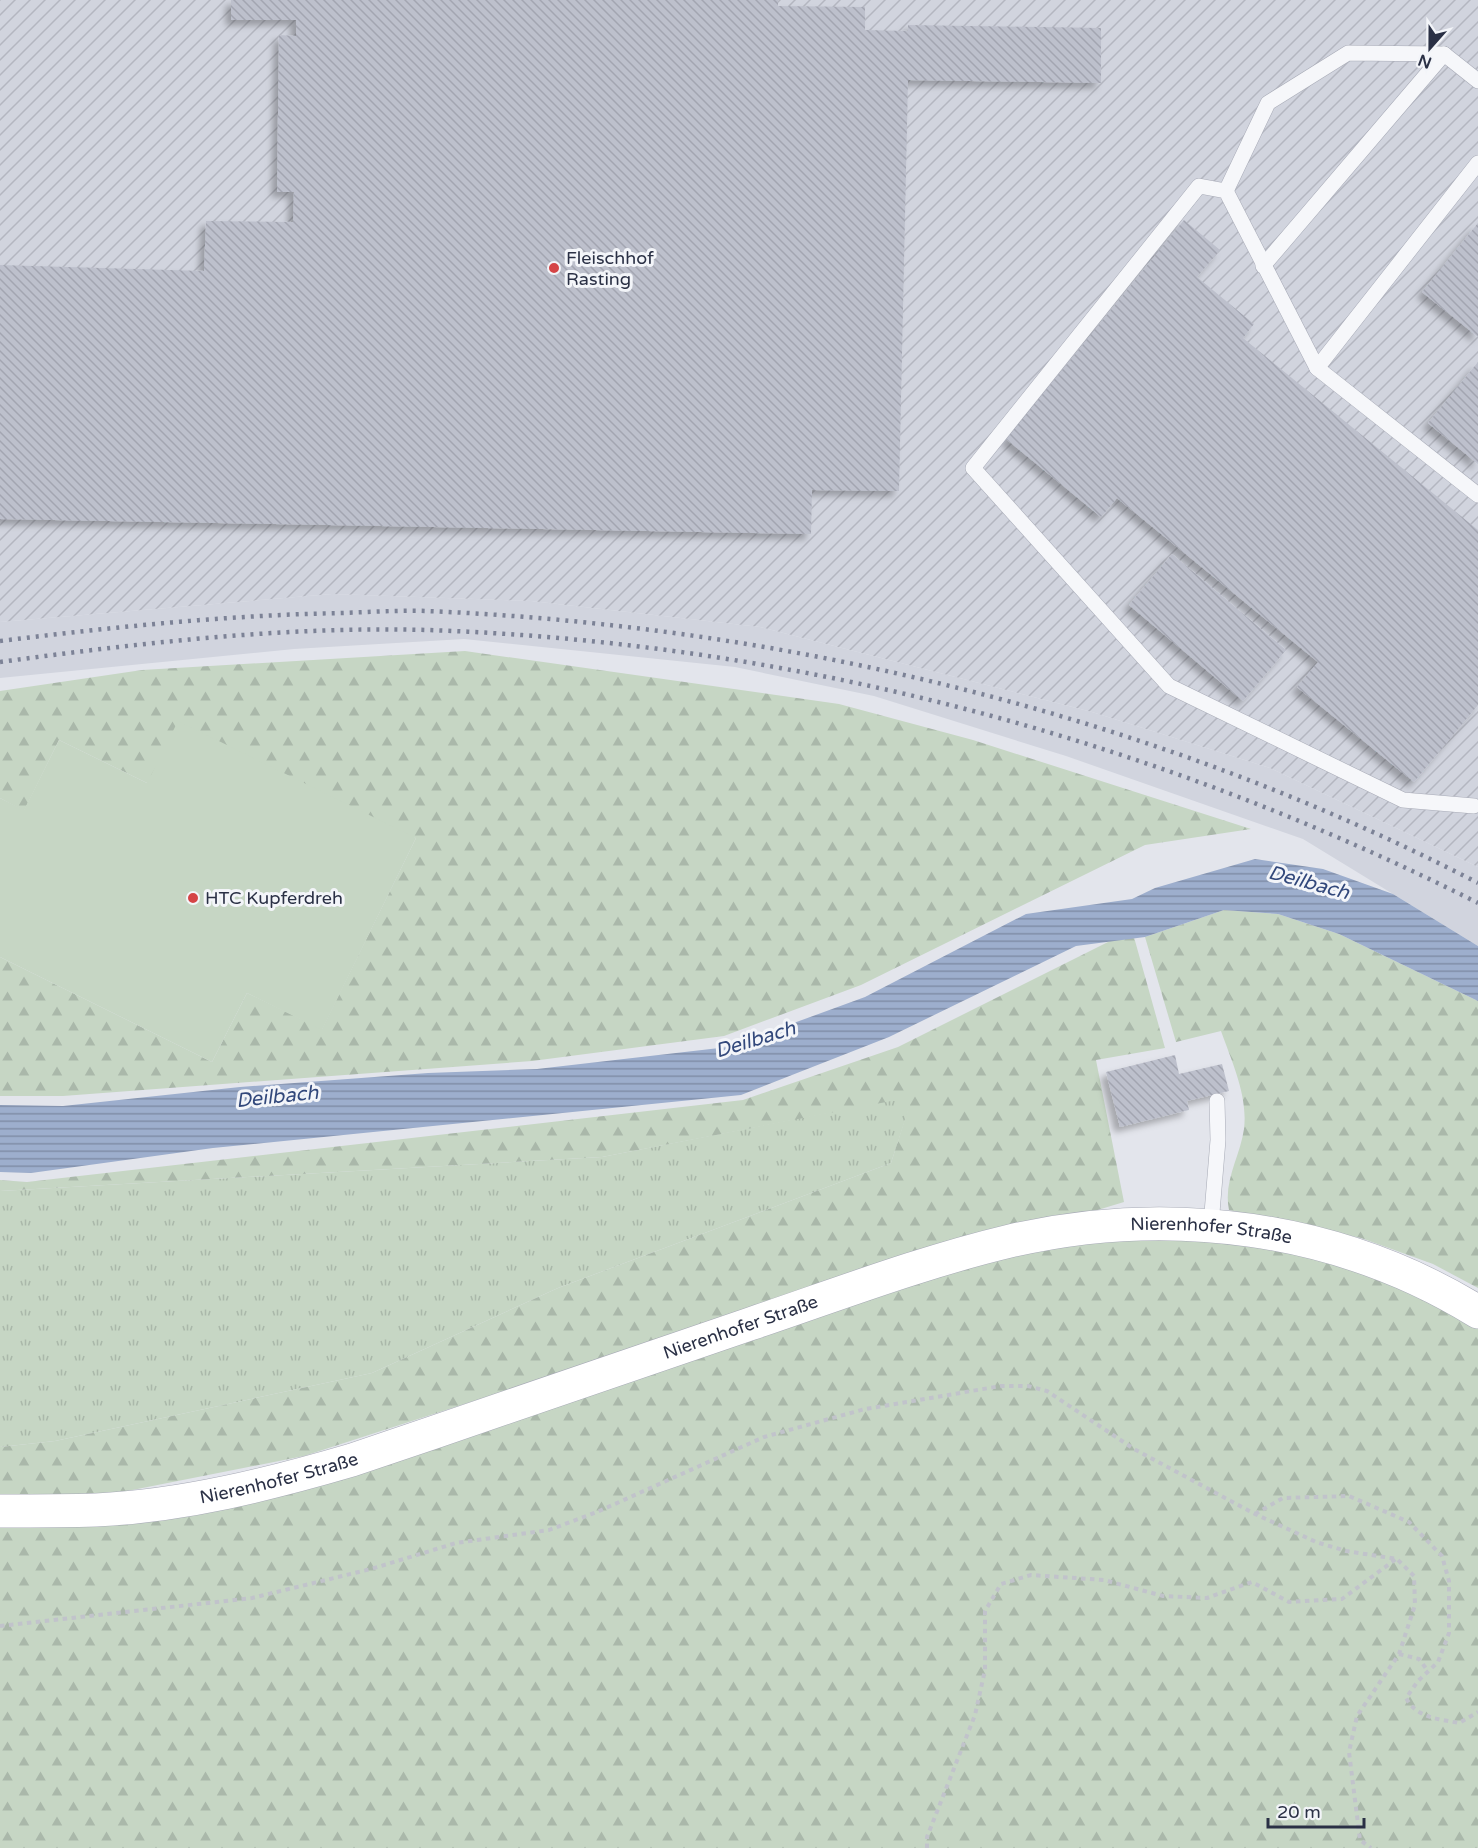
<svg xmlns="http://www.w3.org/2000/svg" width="1478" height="1848" font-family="'Varela Round',sans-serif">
<defs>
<pattern id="industrial-furrows" width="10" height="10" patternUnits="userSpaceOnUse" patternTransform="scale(1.5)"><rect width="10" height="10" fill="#d1d4de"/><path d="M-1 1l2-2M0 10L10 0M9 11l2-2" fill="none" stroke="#b4b6c0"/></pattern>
<pattern id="grass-tufts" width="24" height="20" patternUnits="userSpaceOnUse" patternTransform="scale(1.5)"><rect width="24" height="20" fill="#c6d6c4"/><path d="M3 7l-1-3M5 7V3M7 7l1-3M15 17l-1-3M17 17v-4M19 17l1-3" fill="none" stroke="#aab8aa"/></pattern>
<pattern id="forest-firs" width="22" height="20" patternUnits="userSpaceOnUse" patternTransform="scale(1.5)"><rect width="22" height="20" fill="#c6d6c4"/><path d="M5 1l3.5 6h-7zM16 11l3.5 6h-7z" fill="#aab8aa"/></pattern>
<pattern id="water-rules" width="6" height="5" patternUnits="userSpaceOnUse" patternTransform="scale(1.5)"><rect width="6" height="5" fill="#9daecd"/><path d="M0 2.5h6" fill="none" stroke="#808ea8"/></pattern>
<pattern id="building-back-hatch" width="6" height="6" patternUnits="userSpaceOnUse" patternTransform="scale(1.5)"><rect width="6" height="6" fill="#bdc0cc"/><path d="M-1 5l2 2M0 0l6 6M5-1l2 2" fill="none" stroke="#a3a5b1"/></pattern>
<filter id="shadow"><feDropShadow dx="-5.5" dy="5.5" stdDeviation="3" flood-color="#0004"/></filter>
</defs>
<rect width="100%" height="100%" fill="#e3e5ec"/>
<polygon fill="#d1d4de" points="332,594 531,601 760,627 1092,712 1270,768 1478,867 1478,946 1303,839 1066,756 874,696 735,667 464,639 294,649 0,678 0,622"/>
<polygon fill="url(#industrial-furrows)" points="0,0 1478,0 1478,867 1270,768 1092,712 760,627 531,601 332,594 0,622"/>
<polygon fill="url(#grass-tufts)" points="913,1096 891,1163 558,1288 372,1373 55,1441 0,1447 0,1191 602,1157"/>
<g fill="url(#forest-firs)">
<polygon points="465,651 839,704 973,740 1251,829 1145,845 861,985 724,1036 532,1061 63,1096 0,1096 0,957 212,1062 247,993 322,1029 416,838 147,783 59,740 24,811 0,798 0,691 142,670"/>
<path d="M 1224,910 L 1278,914 L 1339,934 L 1478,1001 L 1478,1288 L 1433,1264 L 1361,1238 L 1229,1210 C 1223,1181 1240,1157 1244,1129 C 1248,1096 1232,1062 1221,1031 L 1176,1042 L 1145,937 Z"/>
<polygon points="1132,930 1165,1048 1096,1060 1124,1202 557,1374 304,1456 92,1498 0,1497 0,1447 55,1441 372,1373 558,1288 891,1163 912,1097 602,1157 0,1191 0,1180 27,1182 743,1100 898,1047"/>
<polygon points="1120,1228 1364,1262 1478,1318 1478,1848 0,1848 0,1515 252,1491 918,1270"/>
</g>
<polygon fill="#c6d6c4" points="178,721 416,838 322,1030 247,993 212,1062 0,957 0,798 24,810 59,740 147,783"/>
<polygon fill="url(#water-rules)" points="1255,859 1323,869 1393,894 1478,946 1478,1001 1339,934 1278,914 1224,910 1145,937 1076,946 889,1037 741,1095 213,1148 31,1173 0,1172 0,1105 63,1106 240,1087 428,1073 537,1069 728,1047 865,997 1026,914 1132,899 1155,888"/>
<g fill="url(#building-back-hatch)" filter="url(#shadow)">
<polygon points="231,0 778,0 778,6 865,7 865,30 908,31 908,25 1101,28 1101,83 908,80 899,491 812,490 811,534 0,519 0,265 204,271 206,221 293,222 294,192 277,192 279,35 296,36 296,20 231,20"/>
<polygon points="1184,220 1220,250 1197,277 1254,324 1243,338 1478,530 1478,705 1414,782 1297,687 1318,662 1117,498 1101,517 1006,439"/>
<polygon points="1478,223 1478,337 1422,292"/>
<polygon points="1478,362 1478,464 1428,423"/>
<polygon points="1172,554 1286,650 1243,701 1129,605"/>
<polygon points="1175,1055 1179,1074 1222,1064 1229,1091 1187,1101 1189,1110 1120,1127 1106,1072"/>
</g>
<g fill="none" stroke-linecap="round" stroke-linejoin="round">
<defs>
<g id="lane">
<polyline points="1478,163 1317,368 1478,495"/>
<polyline points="1226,191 1268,103 1348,53 1444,54 1478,81"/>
<polyline points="1263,266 1444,54"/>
<polyline points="1317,368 1226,191 1199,186 973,468 1169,686 1403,800 1474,806"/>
<polyline points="1211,1225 1218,1140 1217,1101"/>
</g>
<g id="secondary">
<path id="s1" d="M 0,1511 C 32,1511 64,1511 96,1510 C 183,1506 270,1484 352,1460 C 485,1415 618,1369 750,1324 C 836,1295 922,1262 1010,1241 C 1169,1204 1339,1226 1478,1312"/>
</g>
</defs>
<use href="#lane" stroke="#a8abb7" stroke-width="16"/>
<use href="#secondary" stroke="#a8abb7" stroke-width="34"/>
<g stroke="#c1c3cb" stroke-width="4" stroke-dasharray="4.5 4.5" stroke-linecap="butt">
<path d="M 1255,1514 L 1283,1498 L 1349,1496 L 1409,1522 L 1442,1556 L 1449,1581 L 1449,1633 L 1438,1662 L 1418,1681 L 1406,1698 C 1417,1718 1438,1719 1459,1723 L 1478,1712"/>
<polyline points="0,1626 252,1598 371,1569 456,1543 549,1530 597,1512 764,1437 865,1409 1001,1386 1028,1386 1047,1391 1134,1449 1255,1514 1316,1542 1346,1551 1397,1559 1414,1576 1415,1605 1399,1654 1357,1716 1349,1752 1360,1840 1371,1848"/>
<polyline points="1399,1654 1419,1659 1428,1671"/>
<polyline points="927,1848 927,1837 975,1715 985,1670 985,1611 1001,1584 1031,1575 1104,1580 1163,1596 1207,1598 1252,1582 1289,1602 1342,1599 1396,1559"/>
</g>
<use href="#lane" stroke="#f6f7fa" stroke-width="15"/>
<use href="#secondary" stroke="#fff" stroke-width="33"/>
<g stroke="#7c8296" stroke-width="4.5" stroke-dasharray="3 6" stroke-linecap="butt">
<path d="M 0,641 C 114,627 228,615 343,613 C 371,612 399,610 427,611 C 788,626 1157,717 1478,883"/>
<path d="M 0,662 C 140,643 286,626 427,630 C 792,642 1153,739 1478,903"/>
</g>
</g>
<g fill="#d54446" stroke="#f3f5f9" stroke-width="2">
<circle cx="554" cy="268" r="6"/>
<circle cx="193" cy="898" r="6"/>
</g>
<g text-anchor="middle" stroke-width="6" stroke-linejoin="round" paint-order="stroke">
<g font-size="18" fill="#2a3045" stroke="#f3f5f9" text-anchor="start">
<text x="566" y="264">Fleischhof<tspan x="566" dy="21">Rasting</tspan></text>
<text x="205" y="904">HTC Kupferdreh</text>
</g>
<g font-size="18" fill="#2a3045" stroke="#f3f5f9">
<text dy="6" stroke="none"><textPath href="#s1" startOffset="1254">Nierenhofer Straße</textPath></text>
<text dy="6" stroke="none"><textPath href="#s1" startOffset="768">Nierenhofer Straße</textPath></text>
<text dy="6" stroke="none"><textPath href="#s1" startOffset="282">Nierenhofer Straße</textPath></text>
</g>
<g font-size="20" font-style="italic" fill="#32487b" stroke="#f3f5f9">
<text transform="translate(1309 882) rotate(15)" y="7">Deilbach</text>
<text transform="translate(755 1039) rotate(-17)" y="7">Deilbach</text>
<text transform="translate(277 1096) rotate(-6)" y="7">Deilbach</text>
</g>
</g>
<g transform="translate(1430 48) rotate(201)" stroke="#f3f5f9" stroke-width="4.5" paint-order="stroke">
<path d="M0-4.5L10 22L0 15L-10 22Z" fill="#2a3045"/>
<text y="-9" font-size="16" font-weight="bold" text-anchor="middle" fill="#2a3045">N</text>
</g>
<path d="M1268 1818v9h96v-9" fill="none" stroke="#2a3045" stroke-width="3"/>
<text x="1277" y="1818" font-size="18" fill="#2a3045" stroke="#f3f5f9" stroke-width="4.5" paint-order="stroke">20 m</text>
</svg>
